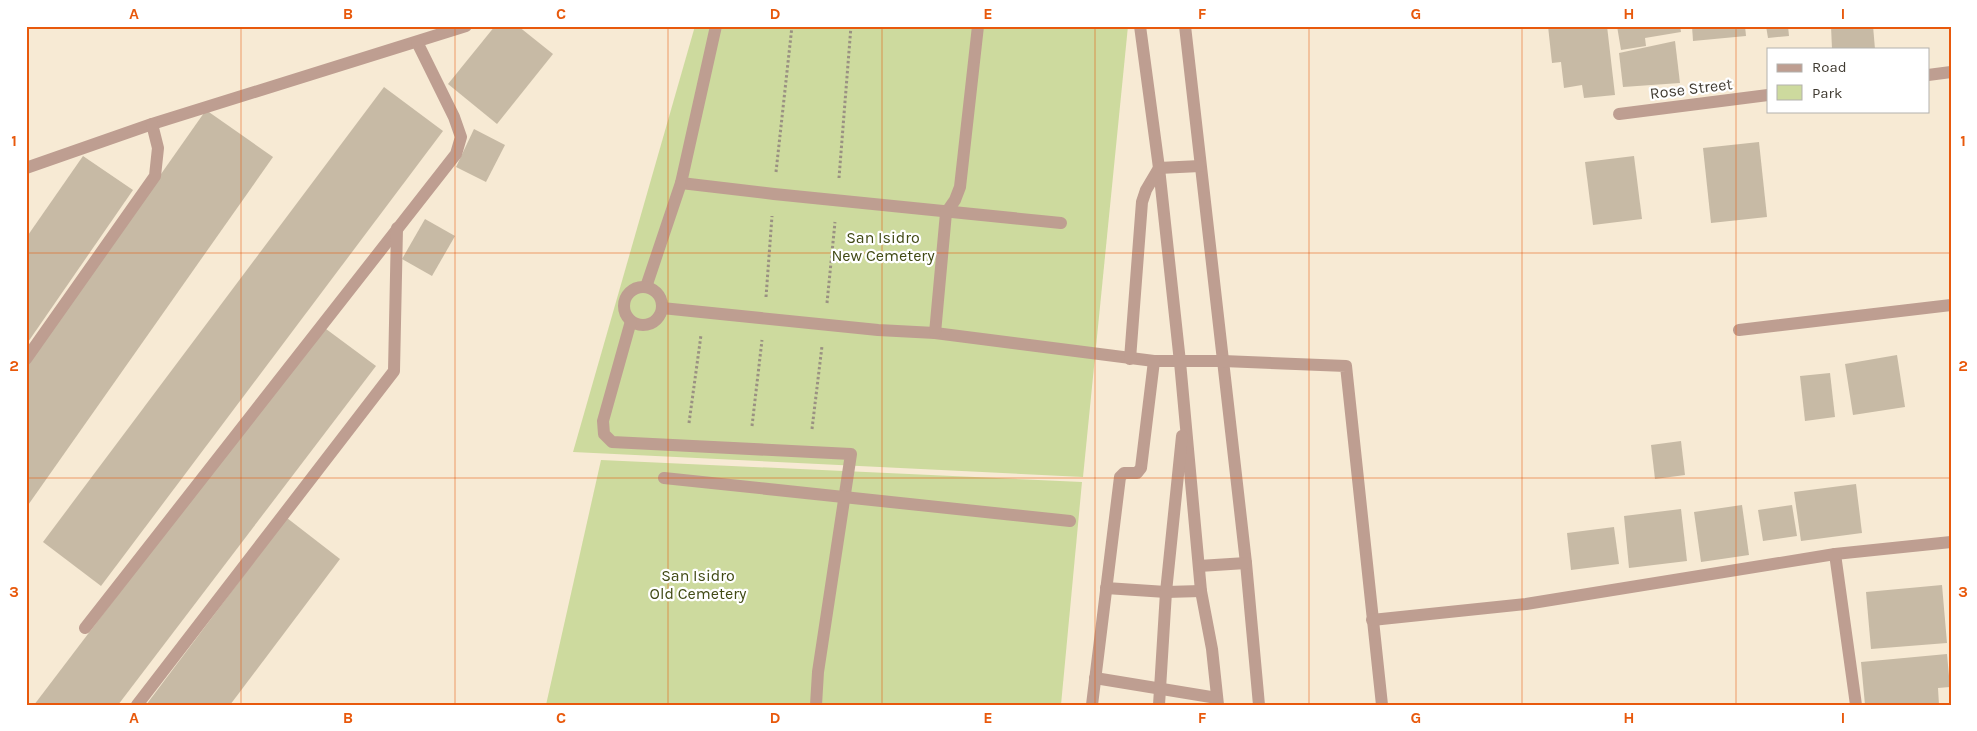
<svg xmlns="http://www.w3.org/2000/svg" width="1977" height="731" font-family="Karla,sans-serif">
<rect width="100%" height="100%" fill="#f7ead4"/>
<g fill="#cdda9e">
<polygon points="695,26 1128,26 1083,477 573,452"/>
<polygon points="601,460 1082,482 1061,705 546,705"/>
</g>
<g fill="#c7baa5">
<polygon points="495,26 518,26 553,54 497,124 448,84"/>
<polygon points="1548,26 1607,26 1615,95 1584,98 1582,85 1564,88 1561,62 1552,63"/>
<polygon points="1617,26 1680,26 1681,32 1645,38 1646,46 1621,50"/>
<polygon points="1692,26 1745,26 1746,36 1693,41"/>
<polygon points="1766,26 1788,26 1789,36 1768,38"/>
<polygon points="1831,26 1873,26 1875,49 1832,49"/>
<polygon points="1675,41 1680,83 1623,87 1619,53"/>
<polygon points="384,87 443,131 101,586 43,542"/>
<polygon points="206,110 273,157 26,508 26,366"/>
<polygon points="474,129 505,145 486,182 456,167"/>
<polygon points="1759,142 1767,217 1711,223 1703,148"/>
<polygon points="83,156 133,190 26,345 26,238"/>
<polygon points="1634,156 1642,219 1593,225 1585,162"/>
<polygon points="425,219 455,236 432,276 402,259"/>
<polygon points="322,326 376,366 118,705 34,705"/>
<polygon points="1897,355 1905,407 1853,415 1845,364"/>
<polygon points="1830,373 1835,417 1805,421 1800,376"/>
<polygon points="1681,441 1685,475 1655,479 1651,445"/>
<polygon points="1856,484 1862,533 1801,541 1794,492"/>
<polygon points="1742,505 1749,555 1701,562 1694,512"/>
<polygon points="1792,505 1797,536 1763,541 1758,510"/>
<polygon points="1681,509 1687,561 1629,568 1624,516"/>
<polygon points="287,518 340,559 230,705 146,705"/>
<polygon points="1614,527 1619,564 1571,570 1567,533"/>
<polygon points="1942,585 1947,643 1871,649 1866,592"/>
<polygon points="1947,654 1950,687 1938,688 1939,705 1865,705 1861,662"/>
</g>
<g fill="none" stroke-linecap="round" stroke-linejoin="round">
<g stroke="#9a9182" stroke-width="3" stroke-dasharray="2.5 2.5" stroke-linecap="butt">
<polyline points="776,172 792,26"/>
<polyline points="839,178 851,26"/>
<polyline points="766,297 772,216"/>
<polyline points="827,303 835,222"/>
<polyline points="689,423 701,335"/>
<polyline points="752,426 762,340"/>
<polyline points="812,429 822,346"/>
</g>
<g stroke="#be9e91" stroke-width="12">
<polyline points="1140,26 1159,168 1180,362 1201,591 1212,649 1218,705"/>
<polyline points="1185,26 1246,563 1259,705"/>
<polyline points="1928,75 1951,72"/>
<polyline points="1619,114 1768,95"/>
<polyline points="26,168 152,124 466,26"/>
<polyline points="681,183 774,194 1061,223"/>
<polyline points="646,287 681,183 716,26"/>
<circle cx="643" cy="306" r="19"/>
<polyline points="662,308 878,330 935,333 1154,361 1223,361 1346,366 1382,705"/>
<polyline points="631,321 603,421 604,434 612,442 851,454 818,672 816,705"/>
<polyline points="1739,330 1951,305"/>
<polyline points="935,333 946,213 955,200 960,187 978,26"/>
<polyline points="26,359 155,176 158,148 152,124"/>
<polyline points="1130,359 1142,202 1146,190 1159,168 1200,166"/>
<polyline points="664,478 1070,521"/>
<polyline points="1835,554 1856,705"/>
<polyline points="1199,566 1246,563"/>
<polyline points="1106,588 1166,592 1201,591"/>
<polyline points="1372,620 1526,604 1835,554 1951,542"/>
<polyline points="85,628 456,154 461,137 454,117 417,42"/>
<polyline points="1095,678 1217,698"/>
<polyline points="137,705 394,371 397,228"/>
<polyline points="1092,705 1120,477 1124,473 1137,473 1141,468 1154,361"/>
<polyline points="1159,705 1166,592 1182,436"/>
</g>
</g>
<path fill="none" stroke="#e8590c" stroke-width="1" stroke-opacity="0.55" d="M 241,26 L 241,705M 455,26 L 455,705M 668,26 L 668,705M 882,26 L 882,705M 1095,26 L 1095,705M 1309,26 L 1309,705M 1522,26 L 1522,705M 1736,26 L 1736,705M 26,253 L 1951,253M 26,478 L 1951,478"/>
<g text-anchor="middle" stroke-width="4.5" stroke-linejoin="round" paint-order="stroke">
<g font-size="16" fill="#403b32" stroke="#fff">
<text transform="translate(1691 88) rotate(-7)" y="6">Rose Street</text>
</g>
<g font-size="16" fill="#414a15" stroke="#fff">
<text x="883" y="243">San Isidro<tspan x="883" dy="18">New Cemetery</tspan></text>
<text x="698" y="581">San Isidro<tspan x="698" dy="18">Old Cemetery</tspan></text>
</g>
</g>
<rect width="1977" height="731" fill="none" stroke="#ffffff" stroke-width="55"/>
<rect x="1767" y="48" width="162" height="65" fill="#ffffff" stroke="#b3b1ad"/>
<rect x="1777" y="64" width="25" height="8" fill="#be9e91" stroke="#b3b1ad"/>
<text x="1812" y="72" font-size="15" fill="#403b32">Road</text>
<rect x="1777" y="85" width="25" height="15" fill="#cdda9e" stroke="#b3b1ad"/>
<text x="1812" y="98" font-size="15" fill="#403b32">Park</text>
<rect x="28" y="28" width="1922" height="676" fill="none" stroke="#e8590c" stroke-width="2"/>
<g font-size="16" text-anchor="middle" font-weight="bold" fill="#e8590c">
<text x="134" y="19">A</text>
<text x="348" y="19">B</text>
<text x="561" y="19">C</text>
<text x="775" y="19">D</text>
<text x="988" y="19">E</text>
<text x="1202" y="19">F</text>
<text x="1416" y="19">G</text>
<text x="1629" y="19">H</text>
<text x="1843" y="19">I</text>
<text x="14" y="146">1</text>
<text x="1963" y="146">1</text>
<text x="14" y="371">2</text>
<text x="1963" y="371">2</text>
<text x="14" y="597">3</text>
<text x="1963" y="597">3</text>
<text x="134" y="723">A</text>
<text x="348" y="723">B</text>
<text x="561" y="723">C</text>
<text x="775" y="723">D</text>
<text x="988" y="723">E</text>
<text x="1202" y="723">F</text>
<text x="1416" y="723">G</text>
<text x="1629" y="723">H</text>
<text x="1843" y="723">I</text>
</g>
</svg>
